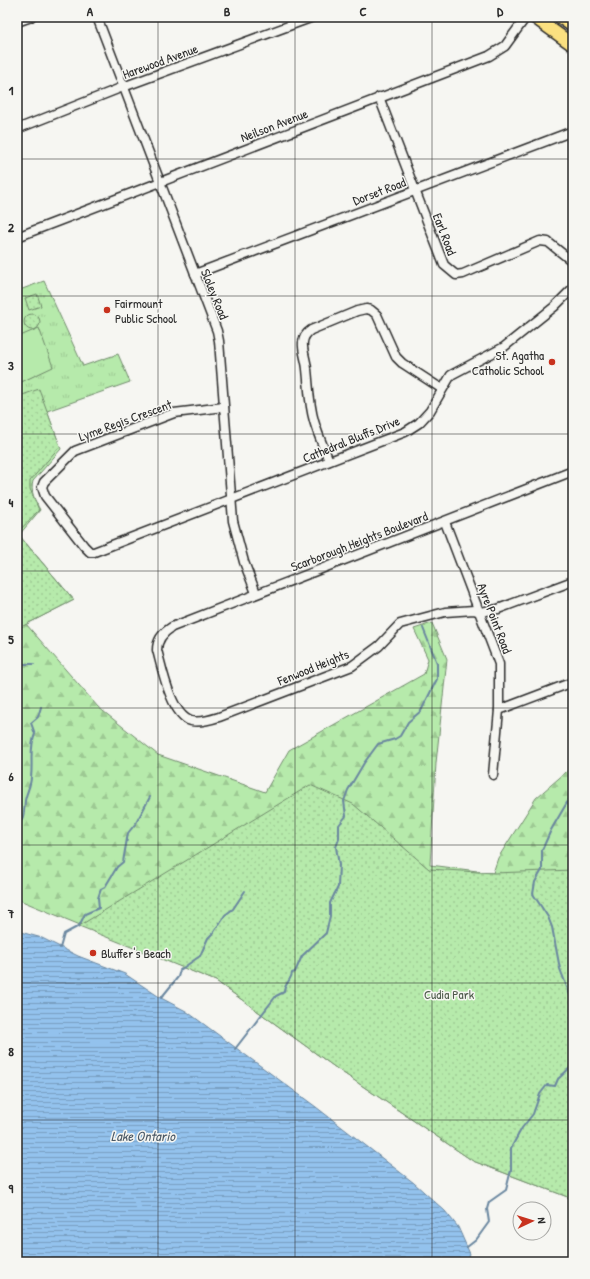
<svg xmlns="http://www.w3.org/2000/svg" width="590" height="1279" font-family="'Patrick Hand',sans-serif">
<defs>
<pattern id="grass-tufts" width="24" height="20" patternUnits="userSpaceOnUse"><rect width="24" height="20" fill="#b6eaab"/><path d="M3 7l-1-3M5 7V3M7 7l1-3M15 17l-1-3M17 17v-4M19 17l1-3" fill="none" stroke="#9dc993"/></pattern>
<pattern id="forest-firs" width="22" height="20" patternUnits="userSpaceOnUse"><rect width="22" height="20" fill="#b6eaab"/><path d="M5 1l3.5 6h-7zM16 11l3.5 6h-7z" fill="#9dc993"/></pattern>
<pattern id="park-dots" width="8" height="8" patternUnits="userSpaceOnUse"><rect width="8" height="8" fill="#b6eaab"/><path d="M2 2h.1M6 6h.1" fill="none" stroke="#9dc993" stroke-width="1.8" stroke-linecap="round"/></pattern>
<pattern id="water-rules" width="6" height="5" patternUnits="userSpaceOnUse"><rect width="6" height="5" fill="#93c2ed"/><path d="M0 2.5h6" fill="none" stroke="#789ec0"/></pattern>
</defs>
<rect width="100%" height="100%" fill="#f6f6f2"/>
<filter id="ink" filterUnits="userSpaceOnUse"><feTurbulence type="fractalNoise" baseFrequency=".025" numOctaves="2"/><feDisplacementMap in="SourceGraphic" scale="8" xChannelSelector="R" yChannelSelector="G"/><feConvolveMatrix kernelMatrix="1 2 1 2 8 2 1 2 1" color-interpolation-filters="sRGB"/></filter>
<g filter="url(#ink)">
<path fill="url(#grass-tufts)" stroke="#708a6b" d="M 44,281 L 83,366 L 118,354 L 130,382 L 47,411 L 61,449 L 33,481 C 30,492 35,500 40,510 L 19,535 L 74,600 L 17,629 L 17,384 L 53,366 L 18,337 L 17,340 L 17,291 Z"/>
<polygon fill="url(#forest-firs)" stroke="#708a6b" points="432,623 447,659 436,763 430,865 493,873 498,858 536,798 573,766 573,1199 473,1161 336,1068 216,981 17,899 17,629 26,624 98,707 158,755 265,792 289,750 424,674 428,659 414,629"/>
<g fill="url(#park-dots)" stroke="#708a6b">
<polygon points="37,294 41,306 29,310 25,298"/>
<circle cx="32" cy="322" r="8"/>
<polygon points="39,389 60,446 30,481 30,489 39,510 17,533 74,600 17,629 17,397"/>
<polygon points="310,785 353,804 429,869 494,873 573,870 573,1199 473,1161 336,1068 216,981 79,926"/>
</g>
<polygon fill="#b6eaab" stroke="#708a6b" points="39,328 53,367 17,384 17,340 18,337"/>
<polygon fill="url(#water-rules)" stroke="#69869f" points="17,931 42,938 78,956 125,974 161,998 186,1011 316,1107 414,1183 445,1211 458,1227 470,1254 466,1262 17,1262"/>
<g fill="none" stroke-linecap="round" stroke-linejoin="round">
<g stroke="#69869f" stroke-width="2">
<polyline points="17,664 34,664"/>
<path d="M 17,828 C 24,819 24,812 25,801 C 26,793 31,786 31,777 C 33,762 29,748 35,734 L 31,723 L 38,717 L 41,707"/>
<polyline points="60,948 64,934 79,926 85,914 99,908 98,898 101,889 105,887 117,867 123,862 128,833 136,823 150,797"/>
<polyline points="570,995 560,969 552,927 548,917 533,894 535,882 542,870 542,850 551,830 572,794 573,772"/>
<polyline points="161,998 178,977 180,970 200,956 208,938 214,932 225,915 233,909 245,891"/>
<polyline points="572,1002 573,1008"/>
<path d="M 235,1049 L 276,996 L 284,992 C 284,984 291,981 292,973 L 295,972 L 302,956 L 326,933 L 330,916 L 330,903 L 338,887 L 339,865 L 336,847 L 339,839 L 339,825 L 346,816 L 344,801 L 348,790 L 364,763 L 378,744 L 395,739 L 400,736 L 408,722 L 421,711 L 437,679 L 437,663 L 423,628"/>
<polyline points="467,1247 476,1240 489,1222 487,1209 489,1202 506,1190 511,1170 511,1148 522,1128 533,1114 540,1094 547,1085 555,1086 558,1079 573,1065"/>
</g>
<defs>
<g id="street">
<polyline points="97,17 217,331 219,341 233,521 244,562 256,593"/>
<polyline points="17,22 31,17"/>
<polyline points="379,97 444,265 456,275 463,274 540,241 548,242 573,262"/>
<polyline points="17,129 123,87 313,17"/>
<polyline points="17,237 489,56 505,46 526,17"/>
<polyline points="195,274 573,131"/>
<polyline points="224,407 174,413 75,451 44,482 42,487 45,496 84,546 90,552 94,552 405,432 419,423 430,411 451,375 504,347 554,307 573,288"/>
<path d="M 329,461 C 324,448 318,435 314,421 C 309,404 309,387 307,369 C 306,355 296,340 311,330 L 357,311 L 366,309 L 371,310 L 377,315 L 396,357 L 402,363 L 442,389"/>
<path d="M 573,471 L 172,627 C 164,632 157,640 157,650 C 162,668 171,715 191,721 C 200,723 210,720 219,717 L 352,666 L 379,646 L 400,624 L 445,612 L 474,610 L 480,612 L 498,609 L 573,581"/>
<polyline points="445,522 499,664 499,710 493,775"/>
<polyline points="499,710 573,682"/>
</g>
<g id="primary">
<polyline points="534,17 573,45"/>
<polyline points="560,17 573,26"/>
</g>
</defs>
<use href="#street" stroke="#2b2b2b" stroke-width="11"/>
<use href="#primary" stroke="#2b2b2b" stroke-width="15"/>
<use href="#street" stroke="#f6f6f2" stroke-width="8"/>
<use href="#primary" stroke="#fbe080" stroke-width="12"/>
</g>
</g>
<path fill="none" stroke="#2b2b2b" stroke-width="1" stroke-opacity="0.55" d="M 158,17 L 158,1262M 295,17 L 295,1262M 432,17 L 432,1262M 17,159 L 573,159M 17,296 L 573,296M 17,434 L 573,434M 17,571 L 573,571M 17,708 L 573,708M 17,845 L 573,845M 17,983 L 573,983M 17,1120 L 573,1120"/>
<g fill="#c8321e" stroke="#f6f6f2" stroke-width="1.5">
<circle cx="107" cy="310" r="4"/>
<circle cx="552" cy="362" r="4"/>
<circle cx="93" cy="953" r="4"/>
</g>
<g text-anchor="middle" stroke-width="3" stroke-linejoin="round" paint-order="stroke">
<g font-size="13" fill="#2b2b2b" stroke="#f6f6f2">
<text transform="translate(160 61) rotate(-20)" y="5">Harewood Avenue</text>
<text transform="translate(274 125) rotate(-21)" y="5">Neilson Avenue</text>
<text transform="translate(379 191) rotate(-21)" y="5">Dorset Road</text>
<text transform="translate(445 234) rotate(69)" y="5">Earl Road</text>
<text transform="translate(215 294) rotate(68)" y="5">Sloley Road</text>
<text transform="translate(125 420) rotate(-20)" y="5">Lyme Regis Crescent</text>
<text transform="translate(351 439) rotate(-22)" y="5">Cathedral Bluffs Drive</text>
<text transform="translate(359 541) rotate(-21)" y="5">Scarborough Heights Boulevard</text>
<text transform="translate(495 618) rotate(69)" y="5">Ayre Point Road</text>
<text transform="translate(313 667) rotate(-22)" y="5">Fenwood Heights</text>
</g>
<g font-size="13" fill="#2b2b2b" stroke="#f6f6f2" text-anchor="start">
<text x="115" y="308">Fairmount<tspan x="115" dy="15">Public School</tspan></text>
<text x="544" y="360" text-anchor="end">St. Agatha<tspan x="544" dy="15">Catholic School</tspan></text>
<text x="101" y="958">Bluffer's Beach</text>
</g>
<g font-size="13" fill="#4e5b4b" stroke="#f6f6f2">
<text x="449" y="999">Cudia Park</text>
</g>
<g font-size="14" font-style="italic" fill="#4a5865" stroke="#f6f6f2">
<text x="143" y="1141">Lake Ontario</text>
</g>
</g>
<rect width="590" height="1279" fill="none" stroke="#f6f6f2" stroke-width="44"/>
<g transform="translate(532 1221) rotate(86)"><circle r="19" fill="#f6f6f2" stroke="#a5a5a2"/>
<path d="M0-3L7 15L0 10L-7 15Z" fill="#c8321e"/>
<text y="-6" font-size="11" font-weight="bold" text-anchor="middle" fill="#2b2b2b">N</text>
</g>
<rect x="22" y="22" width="546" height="1235" fill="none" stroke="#2b2b2b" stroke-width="1.5"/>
<g font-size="13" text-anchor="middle" font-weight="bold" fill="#2b2b2b">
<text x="90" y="16">A</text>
<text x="227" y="16">B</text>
<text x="363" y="16">C</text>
<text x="500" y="16">D</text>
<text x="11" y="95">1</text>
<text x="11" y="232">2</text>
<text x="11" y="370">3</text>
<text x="11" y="507">4</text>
<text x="11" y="644">5</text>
<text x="11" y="781">6</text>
<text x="11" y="918">7</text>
<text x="11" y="1056">8</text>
<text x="11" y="1193">9</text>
</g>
</svg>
